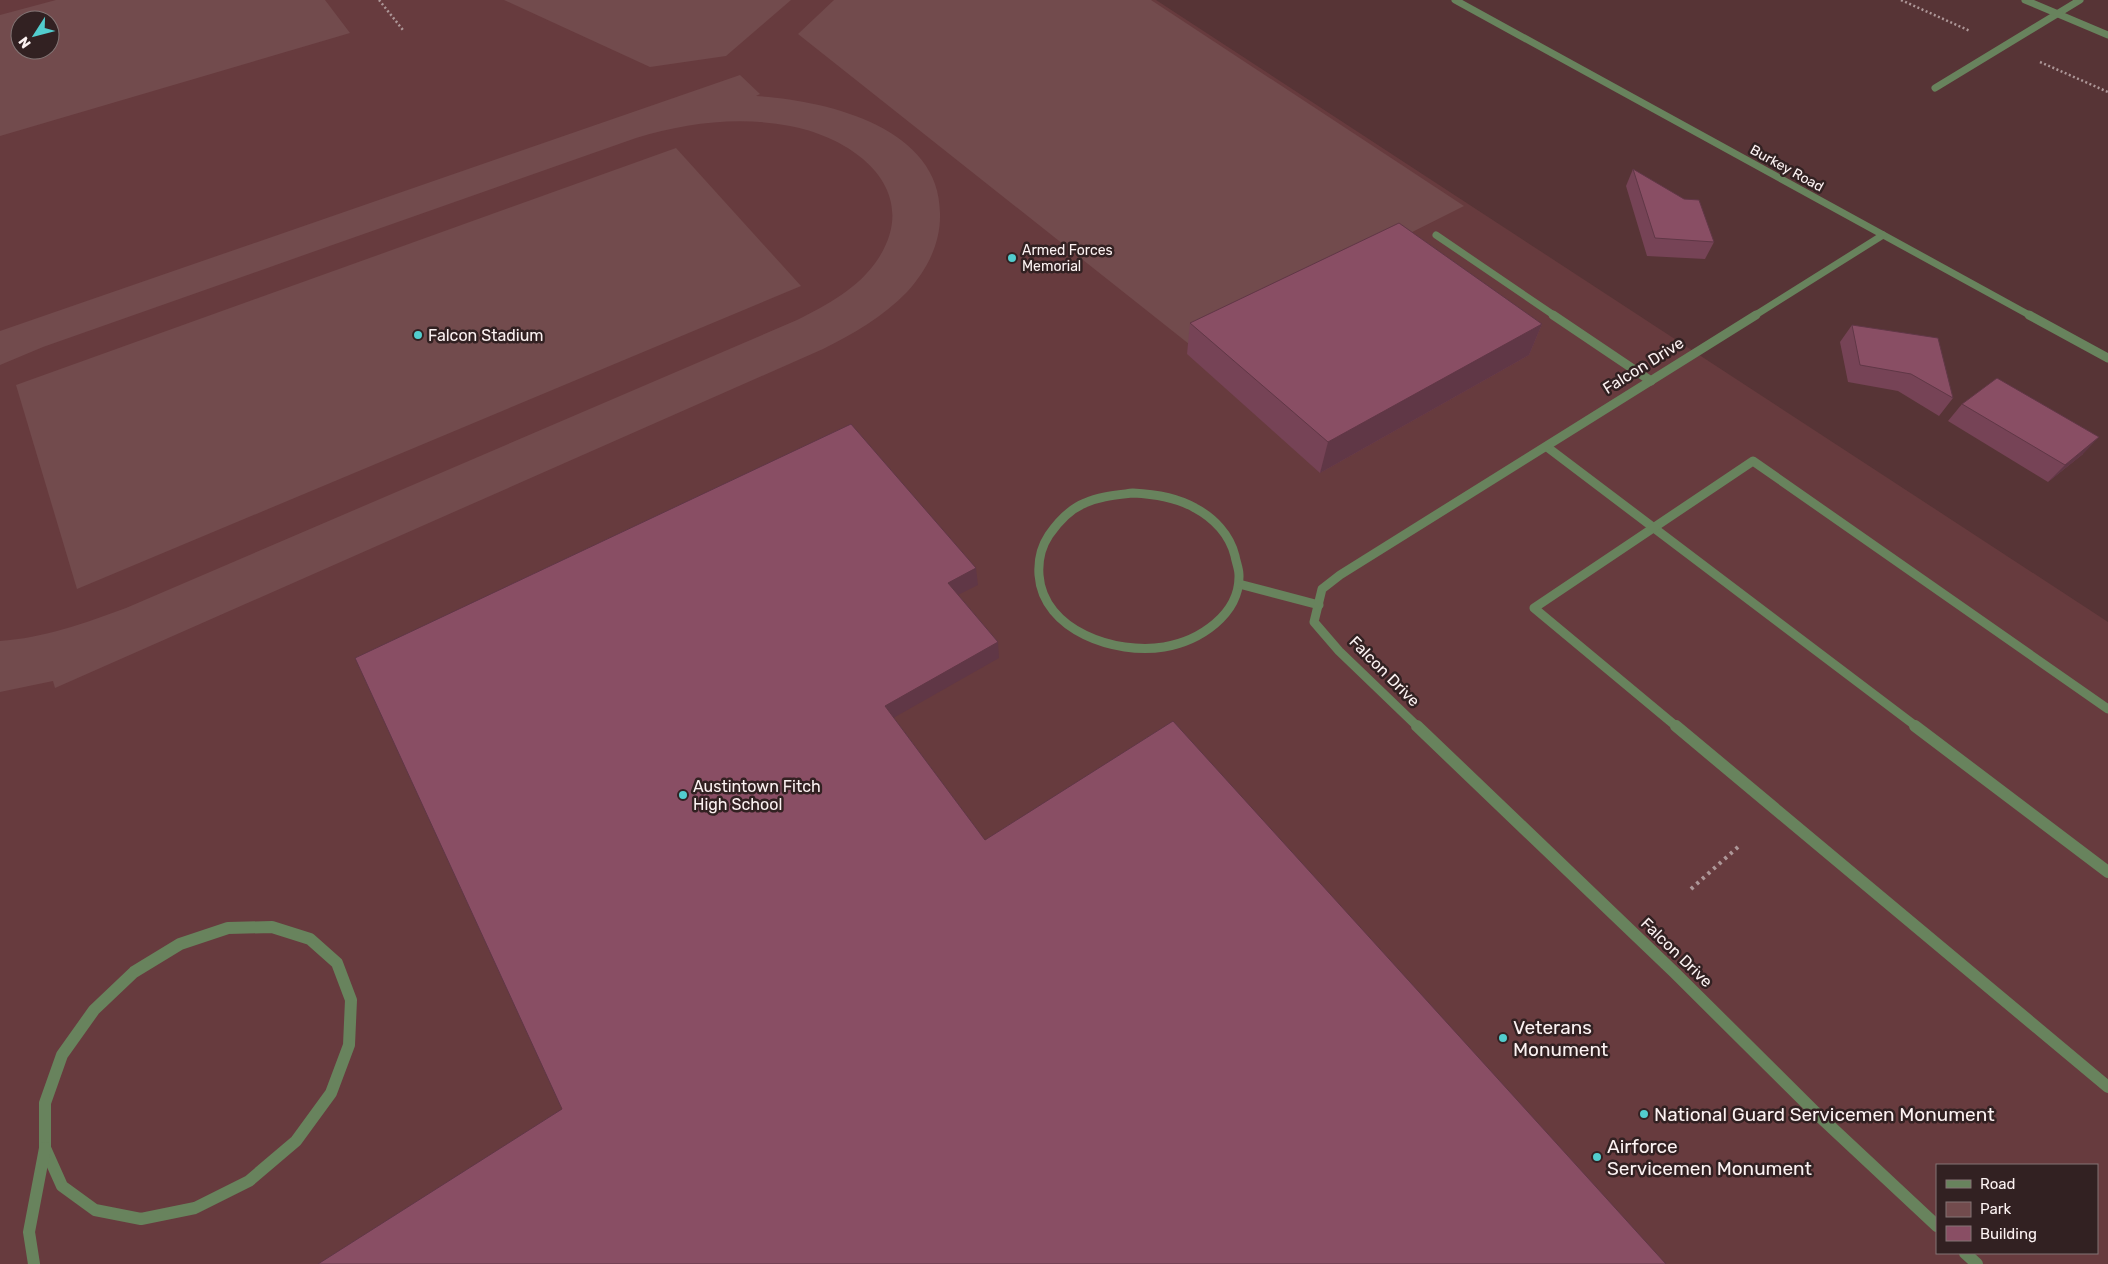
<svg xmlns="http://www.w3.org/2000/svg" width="2108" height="1264" font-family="Rubik,sans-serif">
<rect width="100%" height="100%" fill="#573436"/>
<path fill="#673b3e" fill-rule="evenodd" d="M 0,0 L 1156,0 L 2108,622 L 2108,1264 L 0,1264 ZM 20,20 L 50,20 L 50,50 L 20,50 ZM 1937,1165 L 2097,1165 L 2097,1253 L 1937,1253 Z"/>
<g fill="#724b4d" fill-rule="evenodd">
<path d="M 56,0 L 325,0 L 350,33 L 0,136 L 0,15 ZM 20,20 L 50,20 L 50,50 L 20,50 Z"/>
<polygon points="504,0 791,0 726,56 650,67"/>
<polygon points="834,0 1151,0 1464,206 1189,344 798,34"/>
<path d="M 740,75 L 760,94 L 756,96 C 824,100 940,126 940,213 C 941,243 927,270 907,292 C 883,317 853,334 823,349 L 55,688 L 53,681 L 0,692 L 0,641 C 43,638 86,623 126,608 L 797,320 C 827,305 859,288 878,259 C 923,189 854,138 790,126 C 738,116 686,123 636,138 L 43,347 L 0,365 L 0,331 Z"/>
<polygon points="676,148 801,286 77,589 16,385"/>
</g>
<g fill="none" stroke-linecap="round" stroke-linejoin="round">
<g stroke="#ad9798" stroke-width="2.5" stroke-dasharray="2 2.5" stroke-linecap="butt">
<polyline points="379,0 403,30"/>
<polyline points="1901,0 1970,31"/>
<polyline points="2040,62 2108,92"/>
</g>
<polyline stroke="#ad9798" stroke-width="4" stroke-dasharray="3 4.5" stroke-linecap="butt" points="1691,889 1738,847"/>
<g stroke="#68835d" stroke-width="7">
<polyline points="1935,88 2080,0"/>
<polyline points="1436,235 1555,316"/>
</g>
<g stroke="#68835d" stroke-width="9">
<polyline points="1553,315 1651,381"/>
<polyline points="1547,447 1917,727"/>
<path d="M 1133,493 C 1155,494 1176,497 1195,508 C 1214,518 1230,535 1235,556 C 1236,562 1239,569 1239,575 C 1240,615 1199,641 1164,647 C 1116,655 1043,631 1039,575 C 1038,561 1041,547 1049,535 C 1058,522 1070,509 1085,503 C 1100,496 1117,495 1133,493 Z"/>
<polyline points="1239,584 1319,605"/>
<polyline points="1677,727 1534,608 1753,461 2108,709"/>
</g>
<g stroke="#68835d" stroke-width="12">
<polyline points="1676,726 2108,1087"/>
<polyline points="1915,726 2108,872"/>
<polygon points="272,927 310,939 337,963 351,1000 349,1045 331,1093 296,1141 249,1181 195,1208 141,1219 95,1210 62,1186 45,1148 45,1103 62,1055 94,1010 134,972 180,944 228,928"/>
<polyline points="34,1264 29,1232 45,1148"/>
</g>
<g stroke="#68835d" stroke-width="7">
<polyline points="1455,0 2031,316"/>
<polyline points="2025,0 2108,35"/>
<polyline points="1754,316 1883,235"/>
</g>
<g stroke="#68835d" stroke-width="9">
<polyline points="2029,315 2108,358"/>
<polyline points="1418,727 1339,651 1314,622 1322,589 1340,575 1756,315"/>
</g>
<g stroke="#68835d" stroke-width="12">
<polyline points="1417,726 1674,972 1815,1112 1937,1226"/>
<polyline points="1965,1253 1977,1264"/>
</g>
</g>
<g fill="#764356">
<polygon points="1633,169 1714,242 1705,259 1647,256 1626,186"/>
<polygon points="1190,323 1542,324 1529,355 1320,473 1187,354"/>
<polygon points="1852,325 1953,398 1939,416 1898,391 1848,382 1840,342"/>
<polygon points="1962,404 2083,454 2048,482 1948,421"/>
</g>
<g fill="#603746">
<polygon points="1542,324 1529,355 1320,473 1328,442"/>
<polygon points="2099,437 2083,454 2048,482 2065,465"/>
<polygon points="976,568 978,585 950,599 948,583"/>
<polygon points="998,642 999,658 888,721 885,706"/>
</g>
<g fill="#894e64" stroke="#603746">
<polygon points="1633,169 1684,199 1699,200 1714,242 1655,238"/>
<polygon points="1399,223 1542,324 1328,442 1190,323"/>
<polygon points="1852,325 1938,338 1953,398 1911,374 1860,365"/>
<polygon points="1997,378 2099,437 2065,465 1962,404"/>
<polygon points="851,424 976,568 948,583 998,642 885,706 985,840 1173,721 1666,1264 318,1264 562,1109 355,658"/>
</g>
<g fill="#52cdce" stroke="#322122" stroke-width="2">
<circle cx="1012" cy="258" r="5"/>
<circle cx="418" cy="335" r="5"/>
<circle cx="683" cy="795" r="5"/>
<circle cx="1503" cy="1038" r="5"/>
<circle cx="1644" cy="1114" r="5"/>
<circle cx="1597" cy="1157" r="5"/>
</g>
<g text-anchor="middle" stroke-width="5" stroke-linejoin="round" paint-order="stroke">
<g font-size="14" fill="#fcf2f2" stroke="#322122">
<text transform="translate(1787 168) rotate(29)" y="5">Burkey Road</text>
</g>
<g font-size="14" fill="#fcf2f2" stroke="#322122" text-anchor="start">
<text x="1022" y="255">Armed Forces<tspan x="1022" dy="16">Memorial</tspan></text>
</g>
<g font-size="16" fill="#fcf2f2" stroke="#322122" text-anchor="start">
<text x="428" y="341">Falcon Stadium</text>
<text x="693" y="792">Austintown Fitch<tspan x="693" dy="18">High School</tspan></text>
</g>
<g font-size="16" fill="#fcf2f2" stroke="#322122">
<text transform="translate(1643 365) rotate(-32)" y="6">Falcon Drive</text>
<text transform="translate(1385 671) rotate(45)" y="6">Falcon Drive</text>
<text transform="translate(1677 952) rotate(44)" y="6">Falcon Drive</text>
</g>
<g font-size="19" fill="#fcf2f2" stroke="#322122" text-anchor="start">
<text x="1513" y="1034">Veterans<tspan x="1513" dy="22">Monument</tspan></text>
<text x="1654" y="1121">National Guard Servicemen Monument</text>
<text x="1607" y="1153">Airforce<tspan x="1607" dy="22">Servicemen Monument</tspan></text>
</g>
</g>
<rect x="1936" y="1164" width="162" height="90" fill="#322122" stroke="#837575"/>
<rect x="1946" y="1180" width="25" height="8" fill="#68835d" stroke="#837575"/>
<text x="1980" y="1189" font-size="15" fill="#fcf2f2">Road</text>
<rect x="1946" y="1202" width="25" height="15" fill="#724b4d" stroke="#837575"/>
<text x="1980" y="1214" font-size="15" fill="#fcf2f2">Park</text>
<rect x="1946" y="1226" width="25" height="15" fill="#894e64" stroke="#837575"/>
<text x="1980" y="1239" font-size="15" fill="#fcf2f2">Building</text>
<g transform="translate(35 35) rotate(234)"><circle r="24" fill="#322122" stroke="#837575"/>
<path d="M0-4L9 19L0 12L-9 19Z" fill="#52cdce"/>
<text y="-8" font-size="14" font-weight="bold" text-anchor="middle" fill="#fcf2f2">N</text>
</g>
</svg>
